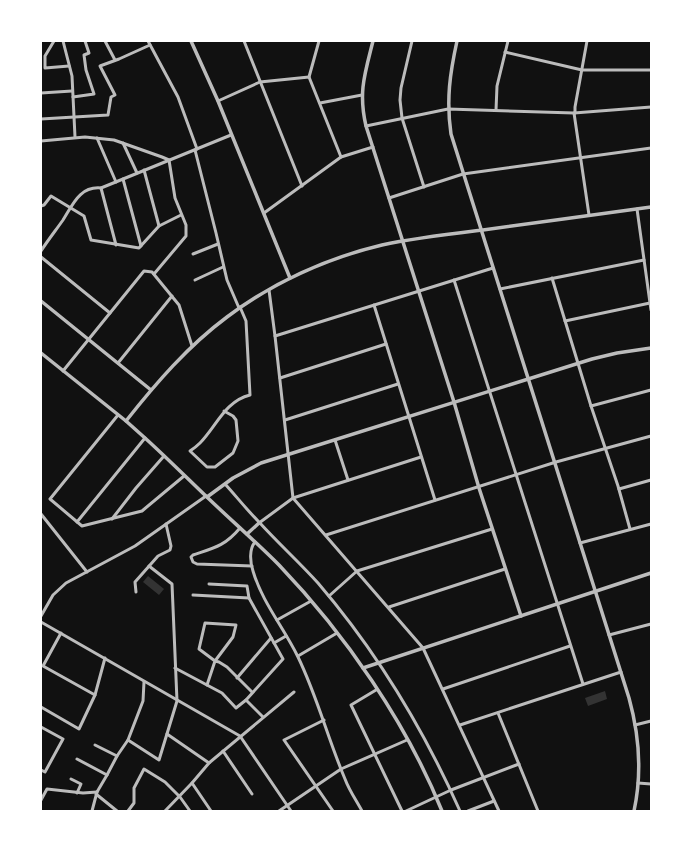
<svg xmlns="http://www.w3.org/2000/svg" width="692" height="852" font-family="Mulish,sans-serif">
<rect width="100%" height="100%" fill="#111"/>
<g fill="#333">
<polygon points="148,576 164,589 159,595 143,582"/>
<polygon points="605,691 607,699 588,706 585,698"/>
</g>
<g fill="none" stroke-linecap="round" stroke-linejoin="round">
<g stroke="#bcbcbc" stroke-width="3">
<polyline points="54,41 45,56 45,68 69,66"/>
<polyline points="63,41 72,76 75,137"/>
<polyline points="105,41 115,60"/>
<polyline points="148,41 178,97 197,149"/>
<polyline points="244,41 302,186"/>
<polyline points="412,41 401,88 400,100 402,118 424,187"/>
<polyline points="505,52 582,70 651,70"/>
<polyline points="309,77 319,41"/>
<polyline points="41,93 72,91"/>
<polyline points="73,97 94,94 86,70 84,55 89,53 85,41"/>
<polyline points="218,101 260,82 309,77 341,157"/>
<polyline points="320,103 362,95"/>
<polyline points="496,110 497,86 508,41"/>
<polyline points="574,113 589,215"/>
<polyline points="575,113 575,107 587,41"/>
<polyline points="41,119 108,115 111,97 115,95 100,66 119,59 150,45"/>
<polyline points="366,126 448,109 574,113 651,107"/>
<polyline points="97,138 116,182"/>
<polyline points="41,141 85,137 114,140 162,157 169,160 175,198 186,225 186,236 154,274"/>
<polyline points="123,143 137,173"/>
<polyline points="195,150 216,233 227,280 239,308"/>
<polyline points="144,170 159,226"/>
<polyline points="123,179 141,246"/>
<polyline points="101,188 116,245"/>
<polyline points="389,198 463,174 651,148"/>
<polyline points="41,206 44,205 51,196 84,216 91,240 139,248 159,226 181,215"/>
<polyline points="637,209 651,310"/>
<polyline points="264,213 341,157 373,147"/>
<path d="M 41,251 C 48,240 56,230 63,220 C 73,204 80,186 101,188 L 231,135"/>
<polyline points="193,254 218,244"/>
<polyline points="41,257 110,313"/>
<polyline points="552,278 591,406 618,486 630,529"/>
<polyline points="195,280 223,267"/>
<polyline points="454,280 583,684"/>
<polyline points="500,289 644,260"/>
<polyline points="269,290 275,336 293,498 423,648 499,811"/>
<polyline points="374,305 435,500"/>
<polyline points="565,321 650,303"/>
<polyline points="275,336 493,268"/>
<polyline points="118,363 172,296"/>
<polyline points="63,371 144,271 152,272 179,305 192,346"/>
<polyline points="280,378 386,344"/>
<polyline points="591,406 651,390"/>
<path d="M 224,411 L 233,416 L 236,420 L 238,441 L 233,453 L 215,467 L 207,467 L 190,451 C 193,449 197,446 200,443 C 216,427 225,401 250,395 L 246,321 L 240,307"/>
<polyline points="118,415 50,499 82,526 142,511 184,476"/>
<polyline points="285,420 398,384"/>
<polyline points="335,440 348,480"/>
<path d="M 225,484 C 236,496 247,510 259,522 C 278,543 299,562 318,583 C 377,652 423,728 460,811"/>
<polyline points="619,489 651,480"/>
<polyline points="41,514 87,572"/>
<polyline points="112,519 136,488 164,456"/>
<polyline points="77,522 145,438"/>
<polyline points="259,523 293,498 421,457"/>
<path d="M 240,528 C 225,546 214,548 193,555 L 191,557 L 193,562 L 197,564 L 252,566"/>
<polyline points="326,535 556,462 651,436"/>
<path d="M 255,542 C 249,549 250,562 253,571 C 262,602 284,628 298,657 C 317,696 328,739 345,779 C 349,790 356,800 362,811"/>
<polyline points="580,543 651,524"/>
<polyline points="209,584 247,586 249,598 283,659 246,700"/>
<polyline points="136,592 135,582 158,556 170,550 171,546 166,524"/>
<polyline points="193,595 249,598"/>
<polyline points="329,596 357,571 492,529"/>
<polyline points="389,607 505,569"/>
<polyline points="41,616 53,595 66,583 135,546 206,496"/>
<polyline points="277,620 311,601"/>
<polyline points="41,622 240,736 291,811"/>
<polyline points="61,633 43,666 95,695"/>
<polyline points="609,635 651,624"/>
<polyline points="274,643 286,636"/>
<polyline points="298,656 337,633"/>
<polyline points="175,668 222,693 236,708 246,700 263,717"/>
<polyline points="237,678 271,638"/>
<polyline points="207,685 215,661 233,637 236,625 205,623 199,649 215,661 219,662 227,667 252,692"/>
<polyline points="443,689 570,646"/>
<polyline points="376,690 351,705 402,811"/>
<polyline points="41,707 79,729 95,695 105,658"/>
<polyline points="498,713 538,811"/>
<polyline points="324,720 284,740 333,811"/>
<polyline points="460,725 621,672"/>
<polyline points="635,725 651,721"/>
<polyline points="41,727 63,739 45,772 41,770"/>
<polyline points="167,734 209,763"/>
<polyline points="128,740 159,760 177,701 172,584 149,566"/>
<polyline points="95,745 117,756"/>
<polyline points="223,751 252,794"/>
<polyline points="77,759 107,775"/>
<polyline points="71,779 81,784 77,793"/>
<polyline points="192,783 211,811"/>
<polyline points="638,783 651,784"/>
<polyline points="96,794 117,811"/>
<polyline points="41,800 47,789 83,793 97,792"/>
<polyline points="92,811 97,792 107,775 117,756 128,740 143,701 144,682"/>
<polyline points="128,811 134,803 134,788 144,769 165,782 180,797 190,811"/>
<polyline points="165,811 192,783 209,763 294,692"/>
<polyline points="279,811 341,769 407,740"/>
<polyline points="406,811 451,790 519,764"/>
<polyline points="468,811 494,801"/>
</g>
<g stroke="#bcbcbc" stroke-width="3.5">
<polyline points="191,41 218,101 290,278"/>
<path d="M 373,41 C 365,73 358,92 366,126 L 454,402 L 479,488 L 521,616"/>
<path d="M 457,41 C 450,73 446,100 451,134 L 629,698 C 639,734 642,774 634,811"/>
<polyline points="41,301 151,390"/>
<path d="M 41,353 L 126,421 L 145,438 C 167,458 188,479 209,499 C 232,521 256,542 279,565 C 345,634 406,722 442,811"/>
<path d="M 126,421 C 156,383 188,346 227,317 C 272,283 327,258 382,245 C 415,238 450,234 483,230 C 539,222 595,215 651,207"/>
<polyline points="207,497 233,478 261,463 592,359 617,353 651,348"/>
<polyline points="247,534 259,523"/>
<polyline points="363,668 651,573"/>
</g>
</g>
<rect width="692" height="852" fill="none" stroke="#ffffff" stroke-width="84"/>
</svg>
